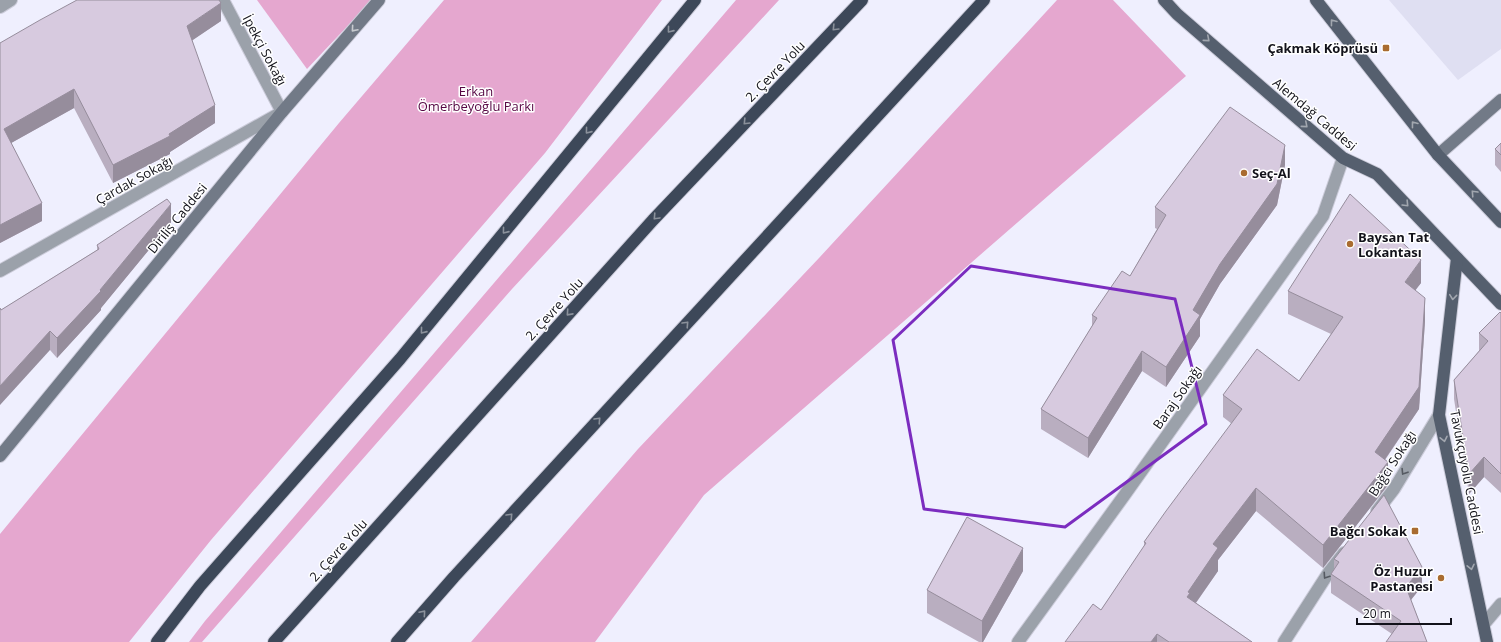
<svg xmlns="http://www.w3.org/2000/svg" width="1501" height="642" font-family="'Open Sans',sans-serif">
<rect width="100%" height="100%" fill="#efeffe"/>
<polygon fill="#dfdff2" points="1389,0 1501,0 1501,49 1458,80"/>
<g fill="#e5a7cf">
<polygon points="257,0 372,0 307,69"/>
<polygon points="444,0 662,0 545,153 211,540 129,642 0,642 0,534 339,123"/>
<polygon points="736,0 779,0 512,289 202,642 189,642 205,621"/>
<polygon points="1057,0 1113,0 1186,76 704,495 595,642 471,642 638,449 819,258"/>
</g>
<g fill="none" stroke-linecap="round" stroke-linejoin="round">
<defs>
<g id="street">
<polyline points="0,7 11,0"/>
<polyline points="0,271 282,112 223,0"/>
<polyline points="1377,511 1394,489 1439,415"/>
<polyline points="1484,624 1501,604"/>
<polyline points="1018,642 1126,493 1323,216 1343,158"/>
<polyline points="1284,642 1329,572 1344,553"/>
</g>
<g id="secondary">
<polyline points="1438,155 1501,100"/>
<polyline points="0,456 282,112 379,0"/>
</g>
<g id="primary">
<polyline points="1164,0 1177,14 1343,158 1377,174 1501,304"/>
<polyline points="1316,0 1438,155 1501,222"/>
<polyline points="1457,258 1439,415 1487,642"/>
</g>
<g id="highway">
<polyline points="157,642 200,586 400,359 695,0"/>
<polyline points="274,642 653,220 862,0"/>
<polyline points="397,642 454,577 984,0"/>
</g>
</defs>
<use href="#street" stroke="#ccccda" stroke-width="14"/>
<use href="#secondary" stroke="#ccccda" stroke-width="14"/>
<use href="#primary" stroke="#ccccda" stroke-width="14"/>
<use href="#highway" stroke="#ccccda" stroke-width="14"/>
<use href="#street" stroke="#9ba1aa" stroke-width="12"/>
<use href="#secondary" stroke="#727a87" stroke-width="12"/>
<use href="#primary" stroke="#555f6e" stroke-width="12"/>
<use href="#highway" stroke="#3d4859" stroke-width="12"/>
</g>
<g fill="#b9aec0">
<polygon points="221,21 192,40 215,123 170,152 170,154 113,183 74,108 11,143 42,221 0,243 0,43"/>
<polygon points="1501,143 1501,172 1495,165 1495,149"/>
<polygon points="1285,165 1277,205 1220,284 1200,319 1200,336 1166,387 1142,371 1088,458 1041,429 1041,409 1092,326 1092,315 1130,276 1157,229 1155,228 1155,207"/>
<polygon points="171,223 101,308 101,310 57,358 50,350 1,310 97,250 97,245"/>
<polygon points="1421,283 1415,290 1425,321 1419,409 1385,460 1388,485 1323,568 1256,511 1218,560 1218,571 1196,603 1252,642 1065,642 1101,610 1144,547 1144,542 1232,424 1223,417 1223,395 1299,381 1331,334 1288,314 1288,291"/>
<polygon points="1501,313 1501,493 1484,477 1469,494 1454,399 1454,380 1479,351 1479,333"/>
<polygon points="1334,559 1422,586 1411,600 1427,642 1392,634 1331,593 1331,574 1334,569"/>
<polygon points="1023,571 983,642 979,642 927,613 927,590"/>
</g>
<g fill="#968d9c">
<polygon points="221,3 221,21 187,44 187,26"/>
<polygon points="74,89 74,108 4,147 4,129"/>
<polygon points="215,105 215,123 170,152 170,154 113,183 113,165"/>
<polygon points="1285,145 1285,165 1277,205 1220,284 1200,319 1200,336 1166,387 1166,367 1193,310"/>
<polygon points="42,203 42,221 0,243 0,225"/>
<polygon points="171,204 171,223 101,308 101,310 57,358 57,338 100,290"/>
<polygon points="1421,260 1421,283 1405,304 1405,282"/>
<polygon points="1425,298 1425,321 1419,409 1375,474 1375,452"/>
<polygon points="50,331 50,350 0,405 0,386"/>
<polygon points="1142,351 1142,371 1088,458 1088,438"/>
<polygon points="1484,457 1484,477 1469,494 1469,474"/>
<polygon points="1388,462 1388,485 1323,568 1323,545"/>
<polygon points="1256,488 1256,511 1218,560 1218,571 1190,611 1188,597 1188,592 1213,544"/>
<polygon points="1023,548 1023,571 983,642 982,642 982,621"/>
<polygon points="1422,567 1422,586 1406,606 1406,587"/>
<polygon points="1157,634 1157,642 1151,642"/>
</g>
<g fill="#d7cadf" stroke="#968d9c">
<polygon points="77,0 219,0 221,3 187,26 215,105 169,134 170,136 113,165 74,89 4,129 42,203 0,225 0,43 40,20"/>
<polygon points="1230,107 1285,145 1277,184 1220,264 1193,310 1200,315 1166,367 1142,351 1088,438 1041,409 1097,318 1092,315 1122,271 1130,276 1166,215 1155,207"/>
<polygon points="1501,143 1501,155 1495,149"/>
<polygon points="1350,194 1421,260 1405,282 1425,298 1419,387 1375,452 1388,462 1323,545 1256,488 1213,544 1218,548 1188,592 1190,593 1187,597 1252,642 1169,642 1157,634 1151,642 1065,642 1093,604 1101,610 1146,543 1144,542 1166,511 1242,409 1223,395 1257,349 1299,381 1343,317 1288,291"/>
<polygon points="167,199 171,204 100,290 101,291 57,338 50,331 0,386 0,308 1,310 99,249 97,245"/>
<polygon points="1500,312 1501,313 1501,474 1484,457 1469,474 1454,380 1488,341 1479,333"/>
<polygon points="1384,495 1422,567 1406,587 1427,642 1386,642 1401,621 1331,574 1339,562 1334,559 1335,558"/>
<polygon points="967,517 1023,548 982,621 927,590"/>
</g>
<defs><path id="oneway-chevron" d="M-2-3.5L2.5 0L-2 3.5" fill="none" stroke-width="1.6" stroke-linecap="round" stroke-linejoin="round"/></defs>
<g stroke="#a2a7af">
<use href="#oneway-chevron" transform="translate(1333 22) rotate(-128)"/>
<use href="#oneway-chevron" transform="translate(1207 39) rotate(41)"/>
<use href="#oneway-chevron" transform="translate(1414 124) rotate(-128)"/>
<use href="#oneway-chevron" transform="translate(1305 125) rotate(41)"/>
<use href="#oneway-chevron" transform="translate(1474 193) rotate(-133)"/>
<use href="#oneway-chevron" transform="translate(1406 204) rotate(46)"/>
<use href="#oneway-chevron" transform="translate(1453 297) rotate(96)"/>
<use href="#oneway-chevron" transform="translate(1444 439) rotate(78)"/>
<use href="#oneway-chevron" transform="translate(1471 567) rotate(78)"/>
</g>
<g stroke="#8b919b">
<use href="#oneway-chevron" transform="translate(835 28) rotate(134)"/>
<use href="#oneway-chevron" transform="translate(670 30) rotate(129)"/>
<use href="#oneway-chevron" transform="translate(746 122) rotate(134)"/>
<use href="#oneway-chevron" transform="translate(588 131) rotate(129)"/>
<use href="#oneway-chevron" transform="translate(656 217) rotate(133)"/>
<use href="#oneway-chevron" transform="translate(505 231) rotate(129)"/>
<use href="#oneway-chevron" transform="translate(569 313) rotate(132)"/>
<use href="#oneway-chevron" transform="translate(686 324) rotate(-47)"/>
<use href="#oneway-chevron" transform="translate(423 331) rotate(129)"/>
<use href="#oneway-chevron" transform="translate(598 420) rotate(-47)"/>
<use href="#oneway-chevron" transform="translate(510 516) rotate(-47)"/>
<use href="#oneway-chevron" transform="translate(423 613) rotate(-49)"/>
</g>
<use stroke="#c7cacf" href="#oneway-chevron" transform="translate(354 29) rotate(131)"/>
<g stroke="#565a62">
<use href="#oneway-chevron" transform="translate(1404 472) rotate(122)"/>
<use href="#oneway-chevron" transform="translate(1326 576) rotate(124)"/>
</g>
<path fill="none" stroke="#7b2cbf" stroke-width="3" stroke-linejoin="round" d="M 971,266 L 1175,299 L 1206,424 L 1065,527 L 924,509 L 893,340 Z"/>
<g fill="#a96c30" stroke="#fff" stroke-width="1.5">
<rect x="1382" y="44" width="8" height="8" rx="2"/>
<circle cx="1244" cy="173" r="4"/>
<circle cx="1350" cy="244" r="4"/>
<rect x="1411" y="527" width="8" height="8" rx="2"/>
<circle cx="1441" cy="578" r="4"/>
</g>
<g text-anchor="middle" stroke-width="3" stroke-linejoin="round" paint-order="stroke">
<g font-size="13" font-weight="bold" fill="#12121a" stroke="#fff" text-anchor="end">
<text x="1378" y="53">Çakmak Köprüsü</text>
<text x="1252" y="178" text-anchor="start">Seç-Al</text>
<text x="1358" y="242" text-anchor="start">Baysan Tat<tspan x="1358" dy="15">Lokantası</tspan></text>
<text x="1407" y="536">Bağcı Sokak</text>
<text x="1433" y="576">Öz Huzur<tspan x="1433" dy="15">Pastanesi</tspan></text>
</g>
<g font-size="13" fill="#12121a" stroke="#fff">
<text transform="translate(265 50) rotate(62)" y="5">İpekçi Sokağı</text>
<text transform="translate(775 71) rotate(-46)" y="5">2. Çevre Yolu</text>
<text transform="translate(1315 114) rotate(40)" y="5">Alemdağ Caddesi</text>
<text transform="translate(134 180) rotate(-29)" y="5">Çardak Sokağı</text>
<text transform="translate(177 218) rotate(-51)" y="5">Diriliş Caddesi</text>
<text transform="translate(554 309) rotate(-48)" y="5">2. Çevre Yolu</text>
<text transform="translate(1177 397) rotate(-55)" y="5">Baraj Sokağı</text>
<text transform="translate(1392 463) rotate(-57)" y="5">Bağcı Sokağı</text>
<text transform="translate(1467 472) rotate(79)" y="5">Tavukçuyolu Caddesi</text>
<text transform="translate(338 550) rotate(-48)" y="5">2. Çevre Yolu</text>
</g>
<g font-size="13" fill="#560643" stroke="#fff">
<text x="476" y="96">Erkan<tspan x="476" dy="15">Ömerbeyoğlu Parkı</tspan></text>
</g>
</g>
<path d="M1357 618v6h94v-6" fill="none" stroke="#12121a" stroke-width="2"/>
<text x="1363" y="618" font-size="12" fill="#12121a" stroke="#ffffff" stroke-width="3" paint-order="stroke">20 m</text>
</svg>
